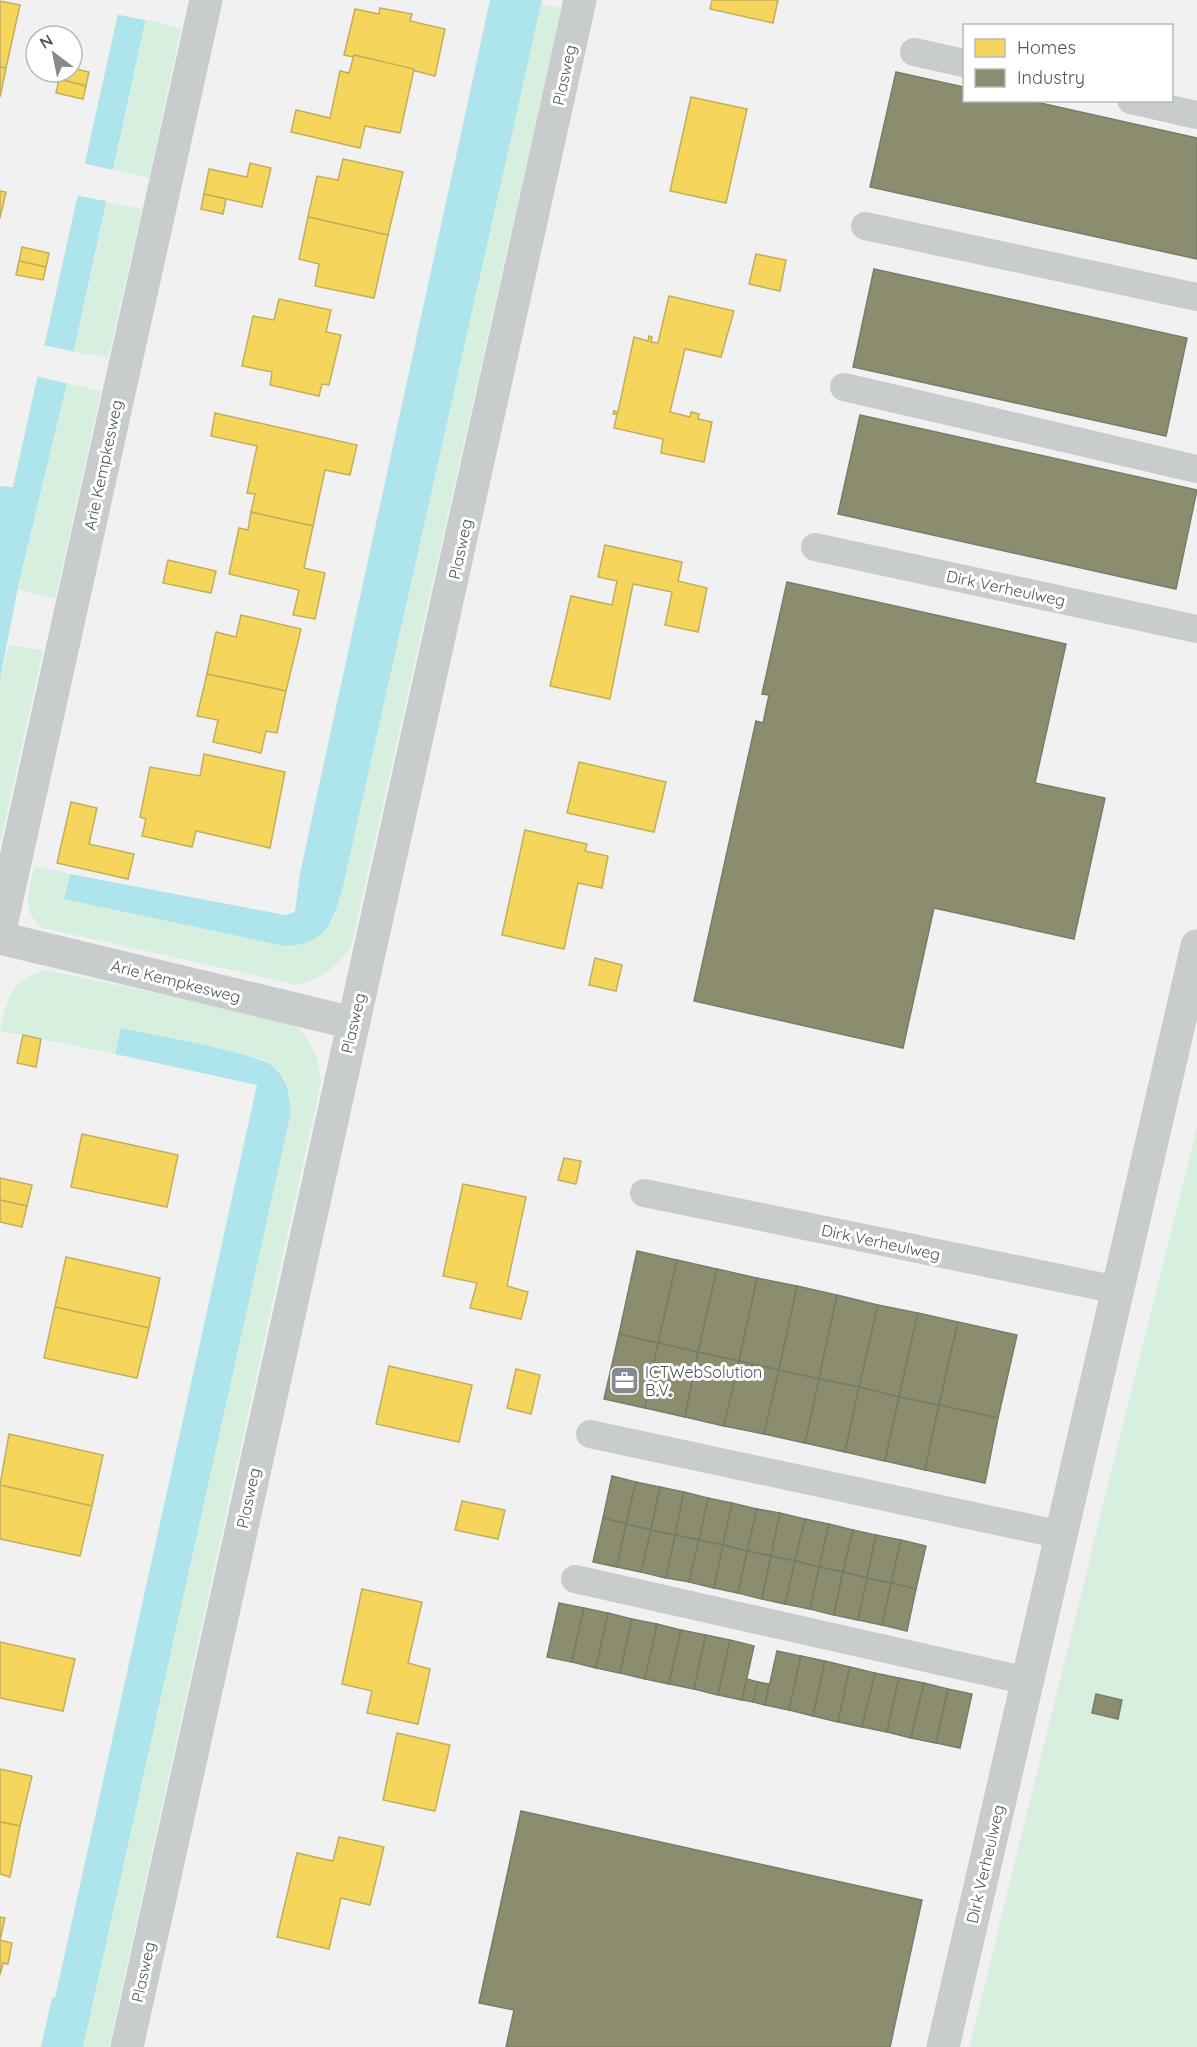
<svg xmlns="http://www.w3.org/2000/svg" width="1197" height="2047" font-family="Quicksand,sans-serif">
<rect width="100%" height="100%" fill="#f2f1f1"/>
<g fill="#d7efde">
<path d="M 541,4 L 561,8 L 351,947 C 337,967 322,979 298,985 L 43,928 C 20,912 29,890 35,866 L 70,874 L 64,899 L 332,922 L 343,886 Z"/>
<polygon points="146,20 181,28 149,178 114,170"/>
<polygon points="107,202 142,209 108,358 74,352"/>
<polygon points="67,383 101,391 55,599 18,589"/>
<polygon points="9,645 43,650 0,844 0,680"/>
<path d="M 46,970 L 289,1021 C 311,1037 318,1054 321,1082 L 109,2047 L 83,2047 L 291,1112 L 290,1096 L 284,1078 L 264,1060 L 121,1028 L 115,1054 L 0,1031 C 8,997 10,981 46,970 Z"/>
<polygon points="1197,1126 1197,2047 969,2047"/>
</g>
<g fill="#aee4eb">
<polygon points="121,0 150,0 67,383 18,587 0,680 0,486 13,487"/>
<path d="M 490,0 L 542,0 L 343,886 C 333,921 327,945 285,946 L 64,899 L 70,874 L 285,915 L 295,912 L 300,873 Z"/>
<path d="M 121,1028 C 149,1034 256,1053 272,1066 C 287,1078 290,1094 291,1112 L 83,2047 L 41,2047 L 52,1998 L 55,1998 L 257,1085 L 115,1054 Z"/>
</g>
<g fill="#f2f1f1">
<polygon points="118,0 153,0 149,21 115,14"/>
<polygon points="82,163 117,171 110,202 75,195"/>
<polygon points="42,345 77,352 70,384 35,376"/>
</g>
<g fill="#f6d55c" stroke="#c2af5c" stroke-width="1.5">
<polygon points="712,0 778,0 773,23 710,9"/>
<polygon points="0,1 20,5 6,68 0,67"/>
<polygon points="380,8 412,14 410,21 445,29 435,76 354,55 353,57 344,55 355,9 379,14"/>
<polygon points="354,55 414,69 400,133 365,126 360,148 291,132 296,110 330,118 340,71 349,73"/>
<polygon points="0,67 6,68 0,97"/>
<polygon points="72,68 89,72 86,86 59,79 61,72 72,72"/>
<polygon points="59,79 86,86 83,99 56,93"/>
<polygon points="691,97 747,109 726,203 670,191"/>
<polygon points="343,159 403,172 388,235 308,217 317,176 338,180"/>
<polygon points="250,163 271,168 262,207 204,194 209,169 247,177"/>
<polygon points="0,191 6,192 0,218"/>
<polygon points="204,194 226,199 223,214 201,209"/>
<polygon points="308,217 388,235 374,298 315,286 319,264 299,259"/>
<polygon points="22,247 49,253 46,267 19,261"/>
<polygon points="756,254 786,260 780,291 749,284"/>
<polygon points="19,261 46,267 43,280 16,275"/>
<polygon points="669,296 734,311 721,357 685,349 670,412 690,417 691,412 699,414 698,419 712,422 704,462 661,453 663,439 614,428 617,414 613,414 614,411 618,412 634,337 648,341 649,336 652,337 651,342 658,343"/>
<polygon points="279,299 331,310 326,332 341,335 329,385 322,384 319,396 270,385 272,372 242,366 253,316 274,320"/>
<polygon points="215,413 357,445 350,475 325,470 313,526 251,512 255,494 247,493 257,446 211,436"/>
<polygon points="251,512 313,526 304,568 325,573 315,619 293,615 299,590 229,574 239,528 248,530"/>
<polygon points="605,545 682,562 678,581 707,588 698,632 665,625 672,592 633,584 610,699 550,686 571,596 612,605 617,581 598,577"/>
<polygon points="168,560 216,571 211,593 163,583"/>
<polygon points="241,615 301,629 286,691 207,674 216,632 236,637"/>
<polygon points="207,674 286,691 277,733 266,731 261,753 213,742 218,720 197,716"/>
<polygon points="204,754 285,772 270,848 196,831 192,847 142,836 146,819 140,817 150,767 200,776"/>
<polygon points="579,762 666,782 654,832 567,813"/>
<polygon points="71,802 97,808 89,844 134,854 128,879 57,863"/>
<polygon points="525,830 587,844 585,851 608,856 602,888 578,883 564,949 502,935"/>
<polygon points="595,958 622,965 616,991 589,985"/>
<polygon points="23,1035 41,1039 36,1067 17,1063"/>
<polygon points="82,1134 178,1155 167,1207 71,1187"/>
<polygon points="564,1158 581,1161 576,1184 558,1180"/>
<polygon points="0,1178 32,1185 27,1206 0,1200"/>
<polygon points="463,1184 526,1197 507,1286 528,1292 521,1319 470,1308 477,1283 443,1276"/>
<polygon points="0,1200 27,1206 22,1227 0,1222"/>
<polygon points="66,1257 160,1278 149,1328 55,1307"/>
<polygon points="55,1307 149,1328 137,1378 44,1358"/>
<polygon points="389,1366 472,1385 459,1442 376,1424"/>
<polygon points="516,1369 540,1375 531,1414 507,1408"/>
<polygon points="9,1434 103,1455 92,1506 0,1485"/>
<polygon points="0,1485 92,1506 80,1556 0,1539"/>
<polygon points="462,1501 505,1510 498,1539 455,1530"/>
<polygon points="362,1589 422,1602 408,1663 430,1669 418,1724 367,1713 372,1691 342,1684"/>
<polygon points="0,1642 75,1659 63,1711 0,1698"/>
<polygon points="397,1733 450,1745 435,1811 383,1800"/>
<polygon points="0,1769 32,1776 20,1826 0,1822"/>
<polygon points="0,1822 20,1826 10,1877 0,1874"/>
<polygon points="339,1837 384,1847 370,1905 341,1898 329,1949 277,1937 297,1853 333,1861"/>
<polygon points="0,1917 5,1918 0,1940"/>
<polygon points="0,1940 12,1943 8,1964 3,1963 0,1975"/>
</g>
<g fill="#8c8c6e" stroke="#787c69" stroke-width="1.5">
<polygon points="896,72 964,87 964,100 1027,100 1197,138 1197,259 870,187"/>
<polygon points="874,269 1187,338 1166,436 853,367"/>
<polygon points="860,415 1197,490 1176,589 838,514"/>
<polygon points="787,582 1066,644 1035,783 1105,798 1074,939 934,908 903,1048 694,1001 756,721 763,723 769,695 762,694"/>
<polygon points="637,1251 677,1260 658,1343 619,1334"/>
<polygon points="677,1260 717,1269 698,1352 658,1343"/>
<polygon points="717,1269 757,1278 739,1361 698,1352"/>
<polygon points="757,1278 797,1286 779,1370 739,1361"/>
<polygon points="797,1286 837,1295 819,1379 779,1370"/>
<polygon points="837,1295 878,1305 859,1387 819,1379"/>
<polygon points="878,1305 918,1313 899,1397 859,1387"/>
<polygon points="918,1313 958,1322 939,1405 899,1397"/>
<polygon points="958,1322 1017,1335 998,1418 939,1405"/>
<polygon points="619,1334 658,1343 645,1408 604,1399"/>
<polygon points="658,1343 698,1352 685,1417 645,1408"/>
<polygon points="698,1352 739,1361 724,1426 685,1417"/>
<polygon points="739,1361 779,1370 764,1434 724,1426"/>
<polygon points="779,1370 819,1379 805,1443 764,1434"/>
<polygon points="819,1379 859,1387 845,1452 805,1443"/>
<polygon points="859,1387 899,1397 885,1461 845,1452"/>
<polygon points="899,1397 939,1405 925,1470 885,1461"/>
<polygon points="939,1405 998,1418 985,1483 925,1470"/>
<polygon points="612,1476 636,1482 626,1524 603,1518"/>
<polygon points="636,1482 660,1487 651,1530 626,1524"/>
<polygon points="660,1487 684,1492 675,1535 651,1530"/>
<polygon points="684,1492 708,1498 699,1540 675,1535"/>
<polygon points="708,1498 732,1503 723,1545 699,1540"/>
<polygon points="732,1503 757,1509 747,1551 723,1545"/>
<polygon points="757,1509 780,1513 771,1556 747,1551"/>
<polygon points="780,1513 805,1519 795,1561 771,1556"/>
<polygon points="603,1518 626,1524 617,1567 593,1562"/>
<polygon points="805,1519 829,1524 819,1567 795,1561"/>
<polygon points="626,1524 651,1530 641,1572 617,1567"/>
<polygon points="829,1524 853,1530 843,1572 819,1567"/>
<polygon points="651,1530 675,1535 666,1578 641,1572"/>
<polygon points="853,1530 876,1535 867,1578 843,1572"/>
<polygon points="675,1535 699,1540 689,1582 666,1578"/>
<polygon points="876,1535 901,1540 891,1583 867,1578"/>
<polygon points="699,1540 723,1545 714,1588 689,1582"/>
<polygon points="901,1540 926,1546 916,1589 891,1583"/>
<polygon points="723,1545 747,1551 738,1593 714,1588"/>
<polygon points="747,1551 771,1556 762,1599 738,1593"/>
<polygon points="771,1556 795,1561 785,1604 762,1599"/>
<polygon points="795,1561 819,1567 810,1609 785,1604"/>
<polygon points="819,1567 843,1572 834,1615 810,1609"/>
<polygon points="843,1572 867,1578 858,1620 834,1615"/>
<polygon points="867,1578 891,1583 882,1625 858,1620"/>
<polygon points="891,1583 916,1589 907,1631 882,1625"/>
<polygon points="559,1603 584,1608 572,1662 547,1657"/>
<polygon points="584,1608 608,1613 596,1668 572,1662"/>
<polygon points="608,1613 632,1619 620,1673 596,1668"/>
<polygon points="632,1619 657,1624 645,1679 620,1673"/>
<polygon points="657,1624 681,1630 669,1684 645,1679"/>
<polygon points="681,1630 706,1635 694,1689 669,1684"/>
<polygon points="706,1635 730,1640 718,1695 694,1689"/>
<polygon points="730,1640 754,1646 742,1700 718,1695"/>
<polygon points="777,1651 801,1656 789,1710 765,1705"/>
<polygon points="801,1656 825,1661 813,1716 789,1710"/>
<polygon points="825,1661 850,1667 838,1722 813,1716"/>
<polygon points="850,1667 875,1673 862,1727 838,1722"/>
<polygon points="875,1673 899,1678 887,1732 862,1727"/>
<polygon points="899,1678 924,1683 911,1738 887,1732"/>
<polygon points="747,1679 758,1682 753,1702 742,1700"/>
<polygon points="758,1682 769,1684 765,1705 753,1702"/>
<polygon points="924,1683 948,1689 936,1743 911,1738"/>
<polygon points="948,1689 972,1694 960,1748 936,1743"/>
<polygon points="1096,1694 1122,1700 1118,1719 1092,1713"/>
<polygon points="521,1811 922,1900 890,2047 506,2047 514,2010 479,2003"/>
</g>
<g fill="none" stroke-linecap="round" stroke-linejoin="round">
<g stroke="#c9cccd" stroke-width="28">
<polyline points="914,52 964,63"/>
<polyline points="1131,100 1197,115"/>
<polyline points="865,226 1197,297"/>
<polyline points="844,387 1197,469"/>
<polyline points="815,547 1197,629"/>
<polyline points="644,1193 1118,1290"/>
<polyline points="590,1434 1062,1535"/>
<polyline points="575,1579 1028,1681"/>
</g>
<g stroke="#c9cccd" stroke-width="33">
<polyline points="0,930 206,0"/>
<polyline points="0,938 353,1023"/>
<polyline points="127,2047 580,0"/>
<polyline points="943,2047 1197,946"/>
</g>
</g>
<defs>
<symbol id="office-square" viewBox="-11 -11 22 22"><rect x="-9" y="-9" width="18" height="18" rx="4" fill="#848c91" stroke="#fff"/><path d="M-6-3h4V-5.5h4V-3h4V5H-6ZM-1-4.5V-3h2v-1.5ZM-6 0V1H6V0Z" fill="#fff"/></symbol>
</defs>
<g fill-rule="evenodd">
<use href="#office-square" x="608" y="1364" width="33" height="33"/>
</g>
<g text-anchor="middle" stroke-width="6" stroke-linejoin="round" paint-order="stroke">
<g font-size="16" fill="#49555d" stroke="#fff">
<text transform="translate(564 75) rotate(-78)" y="6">Plasweg</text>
<text transform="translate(103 465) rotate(-78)" y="6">Arie Kempkesweg</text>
<text transform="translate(460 549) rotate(-78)" y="6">Plasweg</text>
<text transform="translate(1006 588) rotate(12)" y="6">Dirk Verheulweg</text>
<text transform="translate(176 981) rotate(14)" y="6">Arie Kempkesweg</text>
<text transform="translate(353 1023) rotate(-77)" y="6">Plasweg</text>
<text transform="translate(881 1242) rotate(12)" y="6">Dirk Verheulweg</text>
<text transform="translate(248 1498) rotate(-78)" y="6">Plasweg</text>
<text transform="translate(985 1864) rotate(-77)" y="6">Dirk Verheulweg</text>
<text transform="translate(143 1972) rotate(-78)" y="6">Plasweg</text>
</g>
<g font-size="16" fill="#49555d" stroke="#fff" text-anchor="start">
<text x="645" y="1378">ICTWebSolution<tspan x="645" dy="18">B.V.</tspan></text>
</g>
</g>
<rect x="963" y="24" width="210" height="78" fill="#ffffff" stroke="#b6bbbe" stroke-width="1.5"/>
<rect x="975" y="39" width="30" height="18" fill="#f6d55c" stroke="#b6bbbe" stroke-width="1.5"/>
<text x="1017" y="54" font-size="18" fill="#49555d">Homes</text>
<rect x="975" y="69" width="30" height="18" fill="#8c8c6e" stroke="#b6bbbe" stroke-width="1.5"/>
<text x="1017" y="84" font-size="18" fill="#49555d">Industry</text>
<g transform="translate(54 54) rotate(328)"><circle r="28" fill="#ffffff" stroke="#b6bbbe" stroke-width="1.5"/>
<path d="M0-4.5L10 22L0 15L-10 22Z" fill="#848c91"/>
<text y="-9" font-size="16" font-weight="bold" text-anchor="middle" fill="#49555d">N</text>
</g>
</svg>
